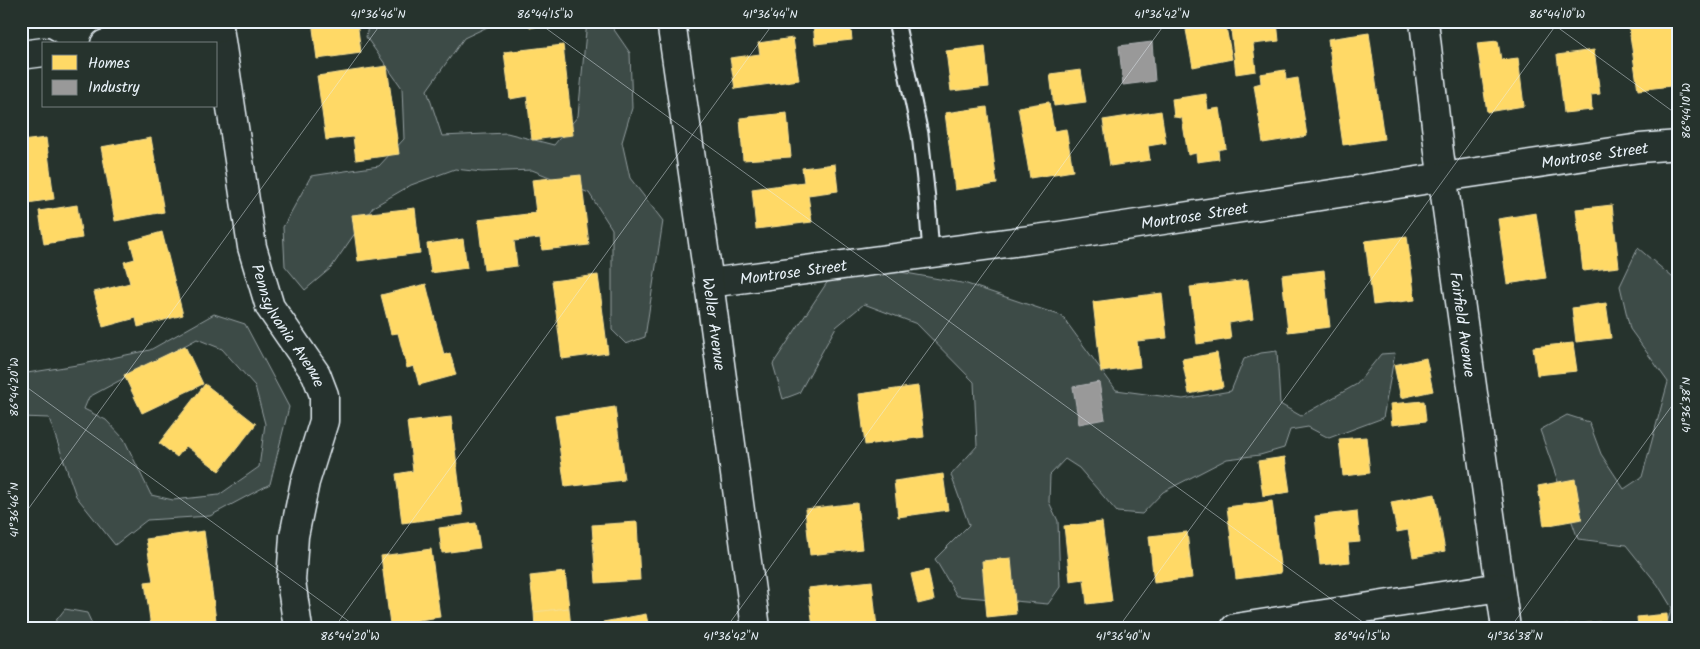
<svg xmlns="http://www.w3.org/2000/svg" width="1700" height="649" font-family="Kalam,sans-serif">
<rect width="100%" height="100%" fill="#26332d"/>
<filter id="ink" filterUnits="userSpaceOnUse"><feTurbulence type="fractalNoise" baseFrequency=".02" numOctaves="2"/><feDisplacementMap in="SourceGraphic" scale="10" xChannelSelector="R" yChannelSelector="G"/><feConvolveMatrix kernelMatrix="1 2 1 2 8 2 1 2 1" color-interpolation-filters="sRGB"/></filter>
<g filter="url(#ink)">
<g fill="#3e4b47" stroke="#939ea0" fill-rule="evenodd">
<polygon points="369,21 500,21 464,38 427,90 442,136 507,133 554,145 578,116 587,21 608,21 630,53 632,108 622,142 630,178 663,221 645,337 626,344 612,330 612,229 589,193 532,170 482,172 455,169 411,185 373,207 331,268 305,290 285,266 283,227 311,176 379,166 404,139 402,88 366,37"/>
<polygon points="1638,248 1679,283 1679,628 1665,628 1672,608 1658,585 1626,545 1578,539 1540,430 1567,415 1589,422 1601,454 1624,489 1642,477 1668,382 1630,329 1620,286"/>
<polygon points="895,271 967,284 1062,316 1116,390 1183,399 1231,391 1244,359 1261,353 1277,351 1280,404 1301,416 1357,384 1381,354 1395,353 1383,418 1329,438 1308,427 1290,430 1284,448 1260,455 1227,459 1163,492 1142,514 1117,512 1079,468 1065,459 1050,475 1049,502 1058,521 1060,587 1048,604 957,596 935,559 969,525 951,475 977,446 974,382 917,324 864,304 836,327 799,393 783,399 773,364 828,281"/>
<path d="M 214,314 L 245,324 L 289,407 L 270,484 L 210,516 L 147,520 L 115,545 L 76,496 L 49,418 L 21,417 L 21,374 L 83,364 L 150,350 ZM 197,339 L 222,349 L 255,386 L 265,424 L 259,467 L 219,495 L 173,500 L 151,495 L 124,439 L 106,420 L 84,409 L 89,397 Z"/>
<polygon points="65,609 87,613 94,628 50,628"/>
</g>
<g fill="#ffd966" stroke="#f8e092">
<polygon points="312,21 357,21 361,53 317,59"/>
<polygon points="528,21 561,21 530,28"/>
<polygon points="813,21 850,21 852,40 815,44"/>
<polygon points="1230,21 1277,21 1279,41 1253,44 1256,71 1236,74"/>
<polygon points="1628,21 1679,21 1679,29 1673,30 1679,67 1679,85 1638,90"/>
<polygon points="1225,22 1232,59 1193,67 1186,30"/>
<polygon points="1369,33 1384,139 1343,145 1328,39"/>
<polygon points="793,38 799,80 735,89 730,58 760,54 758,43"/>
<polygon points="1498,41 1501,60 1518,58 1524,106 1487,112 1477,43"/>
<polygon points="563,45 573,135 532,140 527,96 510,99 504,52"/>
<polygon points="985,46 989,87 951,91 946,51"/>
<polygon points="1594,50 1600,94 1591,95 1592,110 1564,113 1557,55"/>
<polygon points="387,66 399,154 356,160 353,137 326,140 317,76"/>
<polygon points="1081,70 1086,102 1054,106 1050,74"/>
<polygon points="1285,70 1286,80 1298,78 1307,136 1263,143 1254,85 1261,83 1260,74"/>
<polygon points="1206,94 1208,110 1220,108 1226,148 1218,150 1219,159 1197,162 1196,153 1188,155 1182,118 1174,117 1172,99"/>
<polygon points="1049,102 1054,131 1066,129 1073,171 1030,178 1018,107"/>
<polygon points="987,107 997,184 955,190 945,113"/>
<polygon points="1161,111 1166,143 1148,146 1150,160 1110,166 1103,120"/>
<polygon points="787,113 791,157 743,160 740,118"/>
<polygon points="46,138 54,199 21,204 21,141"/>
<polygon points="151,138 164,212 115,221 101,147"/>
<polygon points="835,164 838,191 808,195 812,222 756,229 752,189 804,182 802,168"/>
<polygon points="581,175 589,245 542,250 540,238 514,241 517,266 484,270 478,220 536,213 532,180"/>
<polygon points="77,205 82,238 44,244 39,211"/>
<polygon points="1612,205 1619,267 1583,271 1576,209"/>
<polygon points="415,208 420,253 358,261 352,215"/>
<polygon points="1536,213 1546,278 1507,284 1498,219"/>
<polygon points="162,232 183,315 138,327 136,318 103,327 94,292 130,283 124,262 135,259 130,241"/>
<polygon points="1407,236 1415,300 1373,305 1365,241"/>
<polygon points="463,239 467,268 431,273 427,244"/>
<polygon points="1324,270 1330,327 1288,332 1282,275"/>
<polygon points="598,275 608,353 562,359 552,281"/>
<polygon points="1248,280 1253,319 1229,323 1231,339 1197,344 1190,287"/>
<polygon points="426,284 444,355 450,353 456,375 419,385 414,366 407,368 398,333 391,334 381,295"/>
<polygon points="1162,293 1167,338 1137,341 1140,367 1101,372 1093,302"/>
<polygon points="1606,303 1611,338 1576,342 1572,308"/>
<polygon points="1573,343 1577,371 1537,375 1533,347"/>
<polygon points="185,346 203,384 142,413 124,375"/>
<polygon points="1217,353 1223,387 1189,394 1182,359"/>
<polygon points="1426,358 1433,391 1401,398 1394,365"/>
<polygon points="205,384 256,424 219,471 186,446 177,457 159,443"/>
<polygon points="918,386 924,437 865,445 859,394"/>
<polygon points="1424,401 1426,421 1392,425 1390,404"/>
<polygon points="615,407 624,480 565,487 555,416"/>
<polygon points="451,417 463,515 402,523 396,474 413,471 407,422"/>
<polygon points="1366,437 1370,473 1343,476 1339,439"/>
<polygon points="1285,457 1290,492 1263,496 1258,461"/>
<polygon points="943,474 948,510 898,517 894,481"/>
<polygon points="1575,479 1582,519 1544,526 1538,486"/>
<polygon points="1435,494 1445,551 1413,557 1408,530 1397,532 1391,502"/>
<polygon points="1272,501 1281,573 1236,579 1227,507"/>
<polygon points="857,503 862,549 810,555 805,509"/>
<polygon points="1357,511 1360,542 1348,543 1350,562 1320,565 1315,516"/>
<polygon points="637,522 640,580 596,583 592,525"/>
<polygon points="1102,522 1112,601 1087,604 1084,579 1070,581 1064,526"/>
<polygon points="476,523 480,548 442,553 439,528"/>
<polygon points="204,531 217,628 151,628 145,582 153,581 146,539"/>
<polygon points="1187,532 1192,578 1154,583 1149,536"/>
<polygon points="431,549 440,617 390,624 381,556"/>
<polygon points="1011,558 1016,614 987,617 982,561"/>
<polygon points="928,570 934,600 918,604 911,574"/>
<polygon points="565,572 569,608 534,612 530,576"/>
<polygon points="872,581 877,628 813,628 808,588"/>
<polygon points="569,608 571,628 535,628 534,612"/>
<polygon points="646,614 649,628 604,628 603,622"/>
<polygon points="1667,614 1668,628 1638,628 1637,617"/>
<polygon points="1600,622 1600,628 1559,628 1558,626"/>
</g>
<g fill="#999" stroke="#b1b3b6">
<polygon points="1152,42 1155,81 1123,85 1119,46"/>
<polygon points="1099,382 1105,419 1079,424 1073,387"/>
</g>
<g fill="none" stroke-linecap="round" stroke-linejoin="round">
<defs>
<polyline id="service" points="896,21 920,134 927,199 931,254"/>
<g id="minor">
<path id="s1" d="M 218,21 L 252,247 L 270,307 L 316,374 L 324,395 L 324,421 L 305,482 L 294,536 L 291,581 L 298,628"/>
<path id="s2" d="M 1424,21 L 1439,152 L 1506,628"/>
<polyline points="105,44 219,28"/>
<polyline points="21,55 44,52"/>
<path id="s3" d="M 709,283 L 1059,236 L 1443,177 L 1640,148 L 1679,145"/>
<polyline points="1235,628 1500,587"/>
</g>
<g id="tertiary">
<path id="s4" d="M 671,21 L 709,283 L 756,628"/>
</g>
</defs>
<use href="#service" stroke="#e8f1f8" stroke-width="19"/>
<use href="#minor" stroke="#e8f1f8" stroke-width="31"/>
<use href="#tertiary" stroke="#e8f1f8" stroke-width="31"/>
<use href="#service" stroke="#26332d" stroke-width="15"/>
<use href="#minor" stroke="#26332d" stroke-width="28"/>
<use href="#tertiary" stroke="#26332d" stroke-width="28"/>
</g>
</g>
<path fill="none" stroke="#e8f1f8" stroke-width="1" stroke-opacity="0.45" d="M 536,21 L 1371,628M 1549,21 L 1679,116M 21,383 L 358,628M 21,519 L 383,21M 334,628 L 775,21M 726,628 L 1167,21M 1118,628 L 1559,21M 1510,628 L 1679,396"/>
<g text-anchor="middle" stroke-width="5" stroke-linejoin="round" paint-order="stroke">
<g font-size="16" fill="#e8f1f8" stroke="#26332d">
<text dy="6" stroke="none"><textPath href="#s3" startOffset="895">Montrose Street</textPath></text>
<text dy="6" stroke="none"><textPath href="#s3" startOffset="490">Montrose Street</textPath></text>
<text dy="6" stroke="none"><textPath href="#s3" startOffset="85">Montrose Street</textPath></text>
<text dy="6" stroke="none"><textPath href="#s4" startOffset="306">Weller Avenue</textPath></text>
<text dy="6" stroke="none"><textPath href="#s1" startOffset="316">Pennsylvania Avenue</textPath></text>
<text dy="6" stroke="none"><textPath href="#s2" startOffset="306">Fairfield Avenue</textPath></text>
</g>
</g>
<rect width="1700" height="649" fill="none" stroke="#26332d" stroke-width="55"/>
<rect x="42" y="42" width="175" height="65" fill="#26332d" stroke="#747f7e"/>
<rect x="52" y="55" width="25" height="15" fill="#ffd966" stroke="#747f7e"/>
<text x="88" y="68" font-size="15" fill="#e8f1f8">Homes</text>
<rect x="52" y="80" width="25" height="15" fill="#999999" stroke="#747f7e"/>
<text x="88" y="92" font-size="15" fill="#e8f1f8">Industry</text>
<rect x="28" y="28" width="1644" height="594" fill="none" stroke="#e8f1f8" stroke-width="2"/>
<g font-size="12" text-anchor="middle" fill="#e8f1f8">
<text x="378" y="18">41°36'46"N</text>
<text x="545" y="18">86°44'15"W</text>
<text x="770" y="18">41°36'44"N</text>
<text x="1162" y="18">41°36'42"N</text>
<text x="1557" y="18">86°44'10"W</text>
<text transform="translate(1686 111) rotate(-90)" y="4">86°44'10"W</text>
<text transform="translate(14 387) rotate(-90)" y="4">86°44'20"W</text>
<text transform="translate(1686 405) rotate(-90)" y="4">41°36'38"N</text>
<text transform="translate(14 510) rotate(-90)" y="4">41°36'46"N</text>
<text x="350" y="640">86°44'20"W</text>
<text x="731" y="640">41°36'42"N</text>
<text x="1123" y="640">41°36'40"N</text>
<text x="1362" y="640">86°44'15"W</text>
<text x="1515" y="640">41°36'38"N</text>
</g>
</svg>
